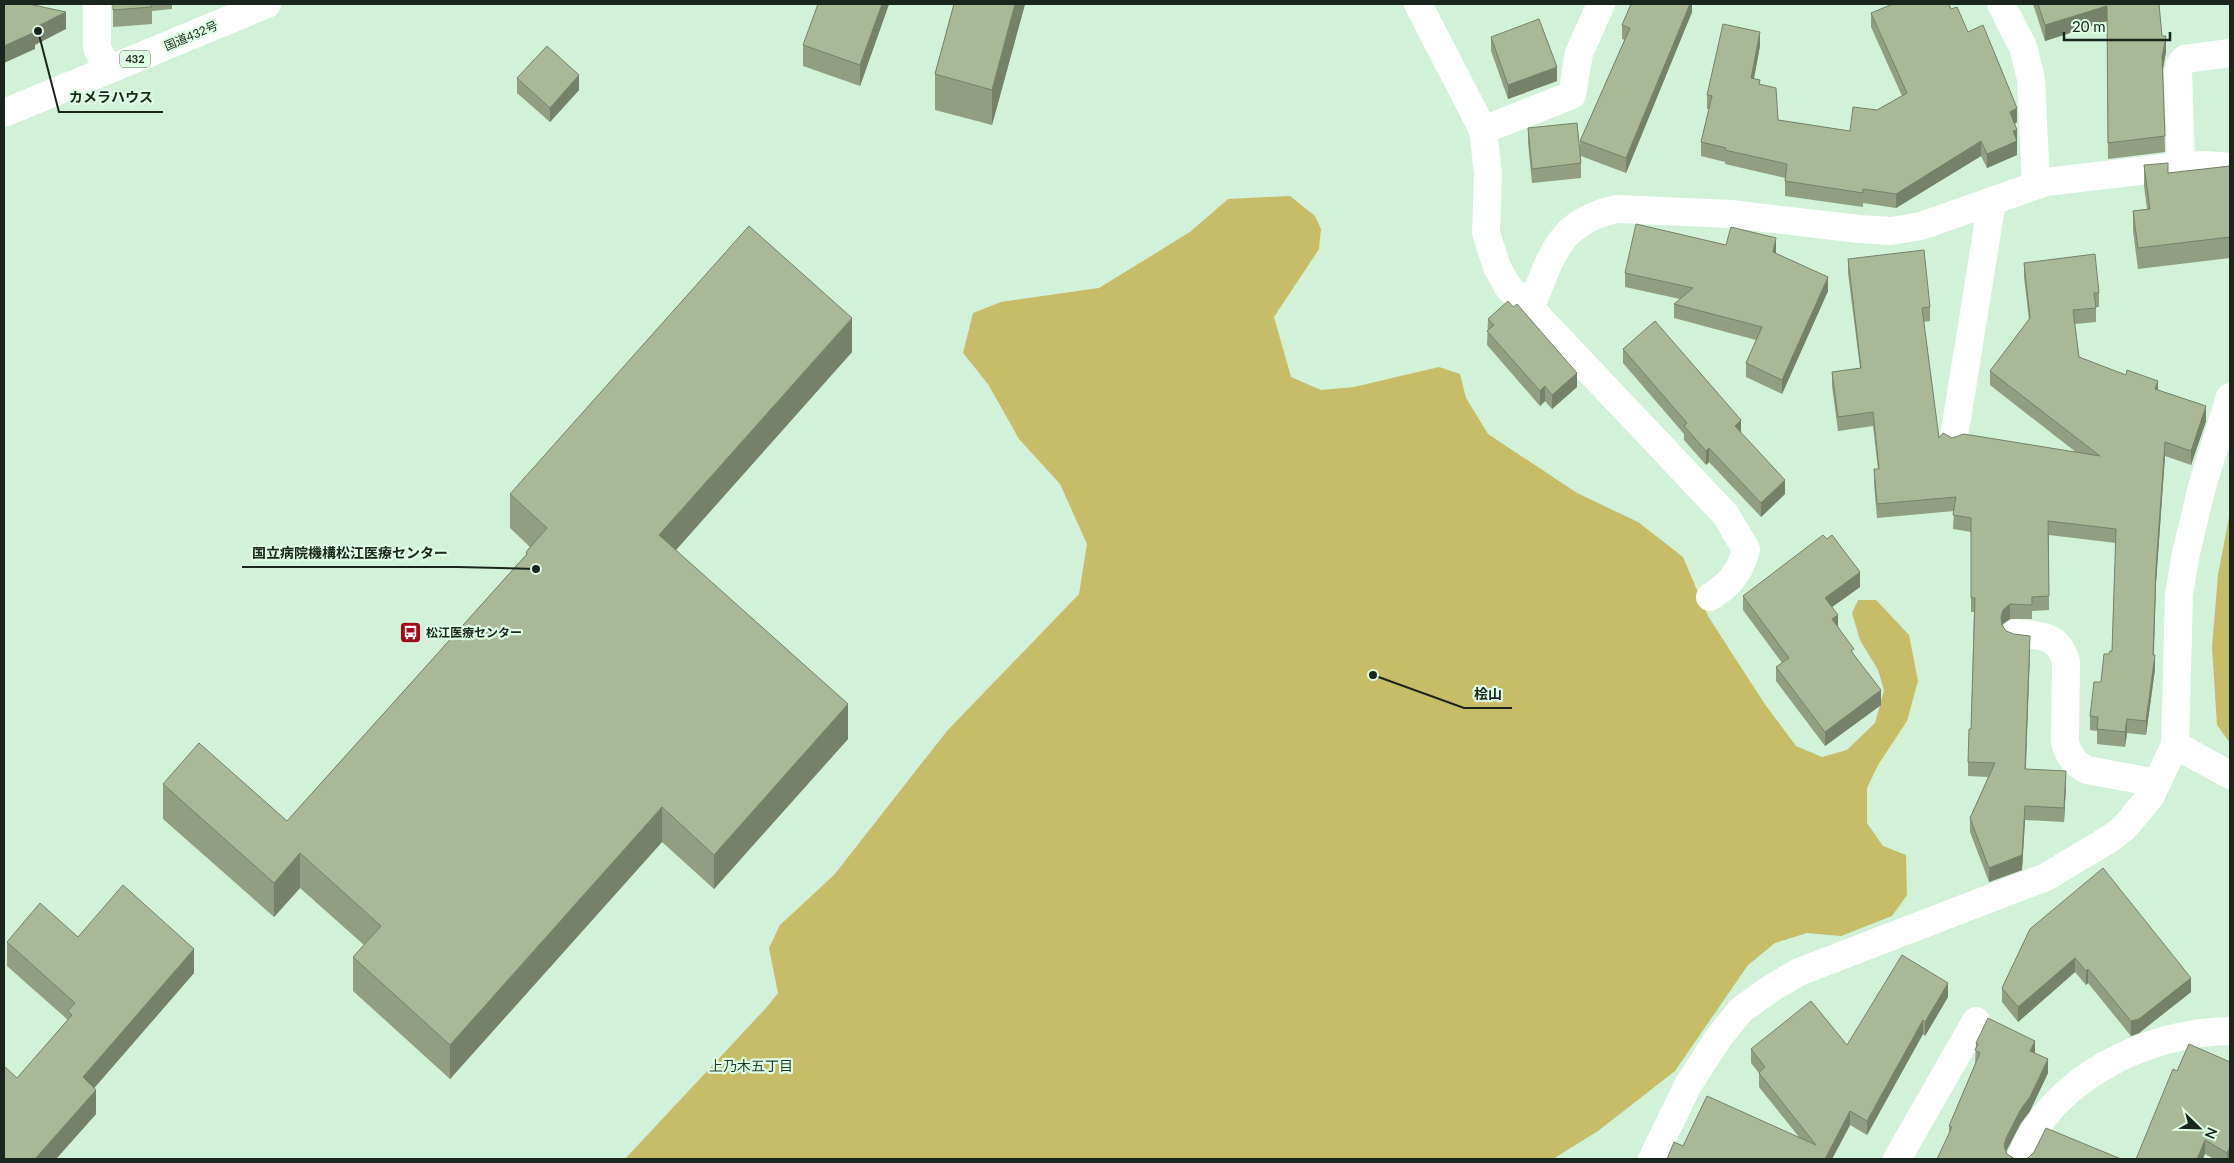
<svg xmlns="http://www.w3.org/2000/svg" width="2234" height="1163" font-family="Lato,'Noto Sans JP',sans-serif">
<rect width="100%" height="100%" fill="#d1f1d9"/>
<g fill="#c7bc67">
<polygon points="1290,196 1315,216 1321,229 1319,249 1274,317 1291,377 1321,390 1354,387 1439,367 1460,374 1466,398 1488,434 1577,493 1638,522 1683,557 1708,616 1764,703 1796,746 1822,757 1847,750 1875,723 1884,690 1878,670 1860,640 1852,613 1858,600 1876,600 1909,635 1918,681 1907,721 1878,765 1867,788 1867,823 1883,846 1906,855 1907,895 1892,916 1841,936 1807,933 1775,943 1748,965 1675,1071 1598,1131 1553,1159 625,1159 766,1008 778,993 769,948 780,925 834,875 947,731 1079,594 1087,544 1060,484 1019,439 988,384 963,353 973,313 1001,302 1099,288 1190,232 1228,199"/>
<polygon points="2230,512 2230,743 2217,725 2212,647 2218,575"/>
</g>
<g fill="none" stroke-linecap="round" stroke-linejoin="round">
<g stroke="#fff" stroke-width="28">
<polyline points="97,4 97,48 108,70"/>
<path d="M 1418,4 L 1483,130 L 1488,173 L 1486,233 L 1497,267 L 1508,287 L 1530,308 L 1725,514 L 1746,549 C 1741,572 1729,585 1710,597"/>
<polyline points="2001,4 2023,47 2031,79 2036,184"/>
<polyline points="1483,130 1572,95 1579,53 1601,4"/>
<polyline points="2181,166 2178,72 2180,65 2185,59 2230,53"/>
<path d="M 1530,308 C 1552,258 1556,222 1617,209 L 1731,214 L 1859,229 L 1891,231 L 1921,226 L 2046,182 L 2181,166 L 2206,165 L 2230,167"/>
<polyline points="1954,437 1992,201"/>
<path d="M 2016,633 C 2041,636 2058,634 2066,662 L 2065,742 C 2068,756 2075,764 2087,770 L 2157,783"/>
<polyline points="2175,745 2230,775"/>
<polyline points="1652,1159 1688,1085 1719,1037 1741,1010 1770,989 1799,972 2046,877 2111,838 2124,828 2150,797 2175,745 2179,594 2186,553 2203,483 2230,397"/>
<polyline points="1897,1159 1976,1021"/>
<path d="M 2020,1159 C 2051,1078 2147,1032 2230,1031"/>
</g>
<polyline stroke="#fff" stroke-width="28" points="4,113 267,4"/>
</g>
<g fill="#919e82">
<polygon points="113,4 172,4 172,9 152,11 152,24 113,27"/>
<polygon points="889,4 860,86 803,66 803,45"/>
<polygon points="954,4 1025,4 992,125 935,110 935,74"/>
<polygon points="1692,4 1692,12 1626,173 1581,156 1581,178 1532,183 1528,143 1528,128 1580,154 1580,141 1625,40 1622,39 1622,25"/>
<polygon points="2033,4 2159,4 2162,36 2166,52 2163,70 2165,152 2108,159 2107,21 2045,41"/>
<polygon points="1951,9 1968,32 2017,122 2015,124 2017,130 2017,155 1987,168 1981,156 1896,208 1863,203 1863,207 1785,196 1785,178 1725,164 1725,162 1701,156 1701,142 1709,109 1707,109 1707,95 1760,46 1754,79 1760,84 1778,120 1850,131 1877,110 1902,96 1871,27 1871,13"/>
<polygon points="1491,37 1557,81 1508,99 1491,51"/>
<polygon points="517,78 579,90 550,122 517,93"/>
<polygon points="2144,165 2168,173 2230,166 2230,258 2138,269 2133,231 2133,211 2147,209 2144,186"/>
<polygon points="1726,245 1776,252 1776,253 1828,291 1782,394 1746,377 1746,363 1756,340 1674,318 1674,304 1680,299 1625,287 1625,273"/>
<polygon points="1848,259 1930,307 1930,321 1924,322 1939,438 1952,438 2077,453 1990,385 1990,371 2029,320 2024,277 2024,263 2099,293 2099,307 2096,307 2096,322 2075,324 2079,357 2158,390 2206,421 2191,465 2165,456 2156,583 2154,655 2155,669 2146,735 2127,733 2125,747 2097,744 2097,731 2090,730 2090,716 2101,682 2109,654 2112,651 2116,543 2049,535 2049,610 2032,611 2032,619 2010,619 2003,624 2002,626 2006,631 2030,650 2026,769 2066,785 2064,822 2025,820 2022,870 1989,882 1970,832 1970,818 1988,777 1968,776 1968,762 1971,729 1974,612 1971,612 1971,532 1953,529 1954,511 1877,518 1874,484 1874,469 1878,469 1873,426 1838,431 1832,386 1832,372 1860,368 1848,273"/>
<polygon points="1488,319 1577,387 1552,409 1545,401 1540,406 1487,345"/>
<polygon points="1623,349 1741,433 1785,494 1761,517 1709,462 1706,465 1684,440 1684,434 1623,363"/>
<polygon points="852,352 676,550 848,739 714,889 662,842 450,1079 353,991 353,957 364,945 300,888 274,917 163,819 163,784 287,821 526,555 526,552 530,547 510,528 510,494"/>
<polygon points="1860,587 1832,607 1838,626 1854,655 1881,705 1825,746 1776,681 1776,667 1782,663 1743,610 1743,596"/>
<polygon points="2030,929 2191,992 2139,1033 2131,1036 2088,983 2086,985 2075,972 2018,1022 2002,1002 2002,988"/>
<polygon points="78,937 194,973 94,1088 96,1114 56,1159 4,1159 17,1078 68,1020 7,966 7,942"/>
<polygon points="1948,997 1925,1036 1923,1034 1867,1135 1850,1125 1832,1159 1683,1146 1799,1137 1759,1087 1759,1073 1751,1063 1751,1049 1847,1045"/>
<polygon points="1976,1043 2035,1053 2048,1073 2030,1111 2021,1123 1949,1134 1949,1126 1975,1064"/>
<polygon points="2189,1044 2230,1159 2214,1159 2205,1154 2177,1071"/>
</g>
<g fill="#76816a">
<polygon points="882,4 889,4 860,86 860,65"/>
<polygon points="1015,4 1025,4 992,125 992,90"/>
<polygon points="1690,4 1692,4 1692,12 1626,173 1626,158"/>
<polygon points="2107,6 2107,21 2045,41 2045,25"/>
<polygon points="66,12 66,29 35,45 35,49 4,63 4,46 34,28"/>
<polygon points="1760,32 1760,46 1751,92 1751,78"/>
<polygon points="2166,36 2166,52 2162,72 2162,57"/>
<polygon points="1557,67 1557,81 1508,99 1508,85"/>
<polygon points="579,75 579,90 550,122 550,108"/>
<polygon points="2017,108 2017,122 2010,126 2010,112"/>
<polygon points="2017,130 2017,155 1987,168 1987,154 2013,131"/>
<polygon points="1981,141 1981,156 1896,208 1896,194"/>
<polygon points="1776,238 1776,252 1773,266 1773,252"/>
<polygon points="1828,277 1828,291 1782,394 1782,380"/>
<polygon points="852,318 852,352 659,569 659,535"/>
<polygon points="1577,373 1577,387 1552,409 1552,395"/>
<polygon points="2158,381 2158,395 2155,389"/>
<polygon points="1545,386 1545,401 1540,406 1540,391"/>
<polygon points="2206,406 2206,421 2191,465 2191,451"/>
<polygon points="1741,420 1741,435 1735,426"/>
<polygon points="2165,442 2165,456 2156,583 2153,669 2155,655 2155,669 2146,735 2146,721 2156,568"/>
<polygon points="1709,448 1709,462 1706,465 1706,451"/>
<polygon points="1785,480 1785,494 1761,517 1761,503"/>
<polygon points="1860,572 1860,587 1825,612 1825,598"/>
<polygon points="2010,604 2010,619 2003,624 2001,631 2001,617 2003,610"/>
<polygon points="1838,615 1838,629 1832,619"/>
<polygon points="2030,636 2030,650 2025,783 2025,769"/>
<polygon points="1881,690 1881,705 1825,746 1825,732"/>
<polygon points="848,704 848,739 714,889 714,855"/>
<polygon points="2127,719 2127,733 2125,747 2125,732"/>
<polygon points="2066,771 2066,785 2064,822 2064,808"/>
<polygon points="2025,806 2025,820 2022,870 1989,882 1989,868"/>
<polygon points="662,807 662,842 450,1079 450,1045"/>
<polygon points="300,853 300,888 274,917 274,883"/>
<polygon points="194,949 194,973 83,1101 83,1077"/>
<polygon points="2075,958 2075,972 2018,1022 2018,1007"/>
<polygon points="2088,969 2088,983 2086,985 2086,971"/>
<polygon points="2191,978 2191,992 2139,1033 2131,1036 2131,1021"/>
<polygon points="1948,983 1948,997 1925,1036 1925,1022"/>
<polygon points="1923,1020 1923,1034 1867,1135 1867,1121"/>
<polygon points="2035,1041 2035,1055 2030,1051"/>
<polygon points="2048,1059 2048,1073 2030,1111 2021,1123 2006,1152 2004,1146 2006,1138 2021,1109"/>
<polygon points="96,1090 96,1114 56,1159 35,1159"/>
<polygon points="1850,1111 1850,1125 1832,1159 1825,1159"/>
<polygon points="2205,1140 2205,1154 2203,1159 2197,1159"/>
<polygon points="2230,1147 2230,1159 2227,1159 2227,1153"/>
</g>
<g fill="#a9b897" stroke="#76816a">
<polygon points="4,4 29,4 66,12 34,28 35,32 4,46"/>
<polygon points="113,4 151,4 152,7 113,10"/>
<polygon points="818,4 882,4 860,65 803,45"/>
<polygon points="954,4 1015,4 992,90 935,74"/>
<polygon points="1631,4 1690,4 1626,158 1580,141 1630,28 1622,25"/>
<polygon points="1893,4 1949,4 1951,9 1957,7 1968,32 1983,25 2017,108 2010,112 2017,130 2013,131 2017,141 1987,154 1981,141 1896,194 1863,189 1863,193 1785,181 1787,164 1725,150 1726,148 1701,142 1712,96 1707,95 1723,24 1760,32 1751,78 1760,80 1759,84 1776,88 1778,120 1850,131 1853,107 1877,110 1907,93 1871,13"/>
<polygon points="2038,4 2159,4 2162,36 2166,36 2162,57 2165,136 2108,143 2107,6 2045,25"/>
<polygon points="1539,19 1557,67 1508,85 1491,37"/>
<polygon points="547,46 579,75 550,108 517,78"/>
<polygon points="1577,123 1581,163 1532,169 1528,128"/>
<polygon points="2168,163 2168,173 2230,166 2230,237 2138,248 2133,211 2150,209 2144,165"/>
<polygon points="1636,224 1726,245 1731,227 1776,238 1773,252 1828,277 1782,380 1746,363 1762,327 1674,304 1693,288 1625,273"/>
<polygon points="749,226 852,318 659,535 848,704 714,855 662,807 450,1045 353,957 381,926 300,853 274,883 163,784 199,743 287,821 527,554 526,552 547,528 510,494"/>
<polygon points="1924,250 1930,307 1922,308 1939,438 1943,433 1952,438 1964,434 2100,456 1990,371 2030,318 2024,263 2095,254 2099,293 2094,293 2096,308 2073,310 2079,357 2126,375 2127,370 2158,381 2155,389 2206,406 2191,451 2165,442 2156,568 2153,655 2155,655 2146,721 2127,719 2125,732 2097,729 2098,717 2090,716 2094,682 2101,682 2104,654 2109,654 2110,651 2112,651 2116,529 2048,521 2049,596 2032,597 2032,605 2010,604 2003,610 2001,617 2002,625 2006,631 2014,634 2030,636 2025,769 2066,771 2064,808 2025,806 2022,855 1989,868 1970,818 1995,763 1968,762 1969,729 1971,729 1975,598 1971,598 1971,518 1953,515 1956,497 1877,504 1874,469 1879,469 1873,412 1838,417 1832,372 1861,368 1848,259"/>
<polygon points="1508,301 1513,307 1517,304 1577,373 1552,395 1545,386 1540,391 1487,331 1494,325 1488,319"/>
<polygon points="1655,321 1741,420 1735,426 1785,480 1761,503 1709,448 1706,451 1684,426 1687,423 1623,349"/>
<polygon points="1823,535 1827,539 1832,535 1860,572 1825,598 1838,615 1832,619 1854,649 1851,651 1881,690 1825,732 1776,667 1789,658 1743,596"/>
<polygon points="2103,868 2191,978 2139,1019 2131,1021 2088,969 2086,971 2075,958 2018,1007 2002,988 2030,929"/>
<polygon points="123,885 194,949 83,1077 96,1090 35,1159 4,1159 4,1066 17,1078 72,1015 68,1011 75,1003 7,942 40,903 78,937"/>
<polygon points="1902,955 1948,983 1925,1022 1923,1020 1867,1121 1850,1111 1825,1159 1667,1159 1674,1142 1683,1146 1707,1096 1816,1145 1759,1073 1765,1067 1751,1049 1811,1001 1847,1045"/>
<polygon points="1988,1018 2035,1041 2030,1051 2048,1059 2030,1097 2021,1109 2006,1138 2004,1146 2007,1154 2015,1159 1937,1159 1952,1127 1949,1126 1980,1053 1975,1050 1978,1044 1976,1043"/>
<polygon points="2189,1044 2230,1062 2230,1147 2227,1153 2205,1140 2197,1159 2136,1159 2173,1069 2177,1071"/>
<polygon points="2046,1128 2121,1159 2024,1159 2028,1158 2034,1152"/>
</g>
<defs>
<symbol id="bus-square" viewBox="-11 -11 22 22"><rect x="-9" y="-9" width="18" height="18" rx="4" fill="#a40a1b" stroke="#deffe6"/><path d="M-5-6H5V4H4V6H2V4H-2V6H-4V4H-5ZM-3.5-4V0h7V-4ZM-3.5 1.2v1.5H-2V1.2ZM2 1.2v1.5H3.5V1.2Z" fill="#fff"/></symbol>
</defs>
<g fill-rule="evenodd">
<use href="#bus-square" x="398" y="620" width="25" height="25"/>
</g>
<g text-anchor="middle" stroke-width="4.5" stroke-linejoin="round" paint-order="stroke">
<rect fill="#deffe6" stroke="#556759" stroke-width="1" x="120" y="50.5" width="30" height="17" rx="4"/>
<g font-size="11" font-weight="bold" fill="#1a261d">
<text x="135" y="63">432</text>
</g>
<g font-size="12" fill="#1a261d" stroke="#deffe6">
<text transform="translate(191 36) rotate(-23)" y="4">国道432号</text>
</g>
<g font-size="12" font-weight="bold" fill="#1a261d" stroke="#deffe6" text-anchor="start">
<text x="426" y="637">松江医療センター</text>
</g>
<g font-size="14" fill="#1f3b28" stroke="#deffe6">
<text x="751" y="1071">上乃木五丁目</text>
</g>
</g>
<path fill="none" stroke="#1a261d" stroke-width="2" d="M38 31L59 112H163M536 569L458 567H242M1373 675L1464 708H1512"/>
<g fill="#1a261d" stroke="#deffe6" stroke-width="2">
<circle cx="38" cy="31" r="5"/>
<circle cx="536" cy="569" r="5"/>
<circle cx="1373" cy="675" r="5"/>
</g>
<g font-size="14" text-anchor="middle" font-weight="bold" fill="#1a261d" stroke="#deffe6" stroke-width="4.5" stroke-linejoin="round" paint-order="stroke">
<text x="111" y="102">カメラハウス</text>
<text x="350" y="558">国立病院機構松江医療センター</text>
<text x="1488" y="699">桧山</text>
</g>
<rect width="2234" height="1163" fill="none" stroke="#1a261d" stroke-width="10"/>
<g transform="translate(2199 1128) rotate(113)" stroke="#deffe6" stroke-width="4" paint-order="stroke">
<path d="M0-4L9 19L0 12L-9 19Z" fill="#1a261d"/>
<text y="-8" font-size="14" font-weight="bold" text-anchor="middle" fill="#1a261d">N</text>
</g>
<path d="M2064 32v8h106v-8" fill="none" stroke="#1a261d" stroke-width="2.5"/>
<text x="2072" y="32" font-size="15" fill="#1a261d" stroke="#deffe6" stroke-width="4" paint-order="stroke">20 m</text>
</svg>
